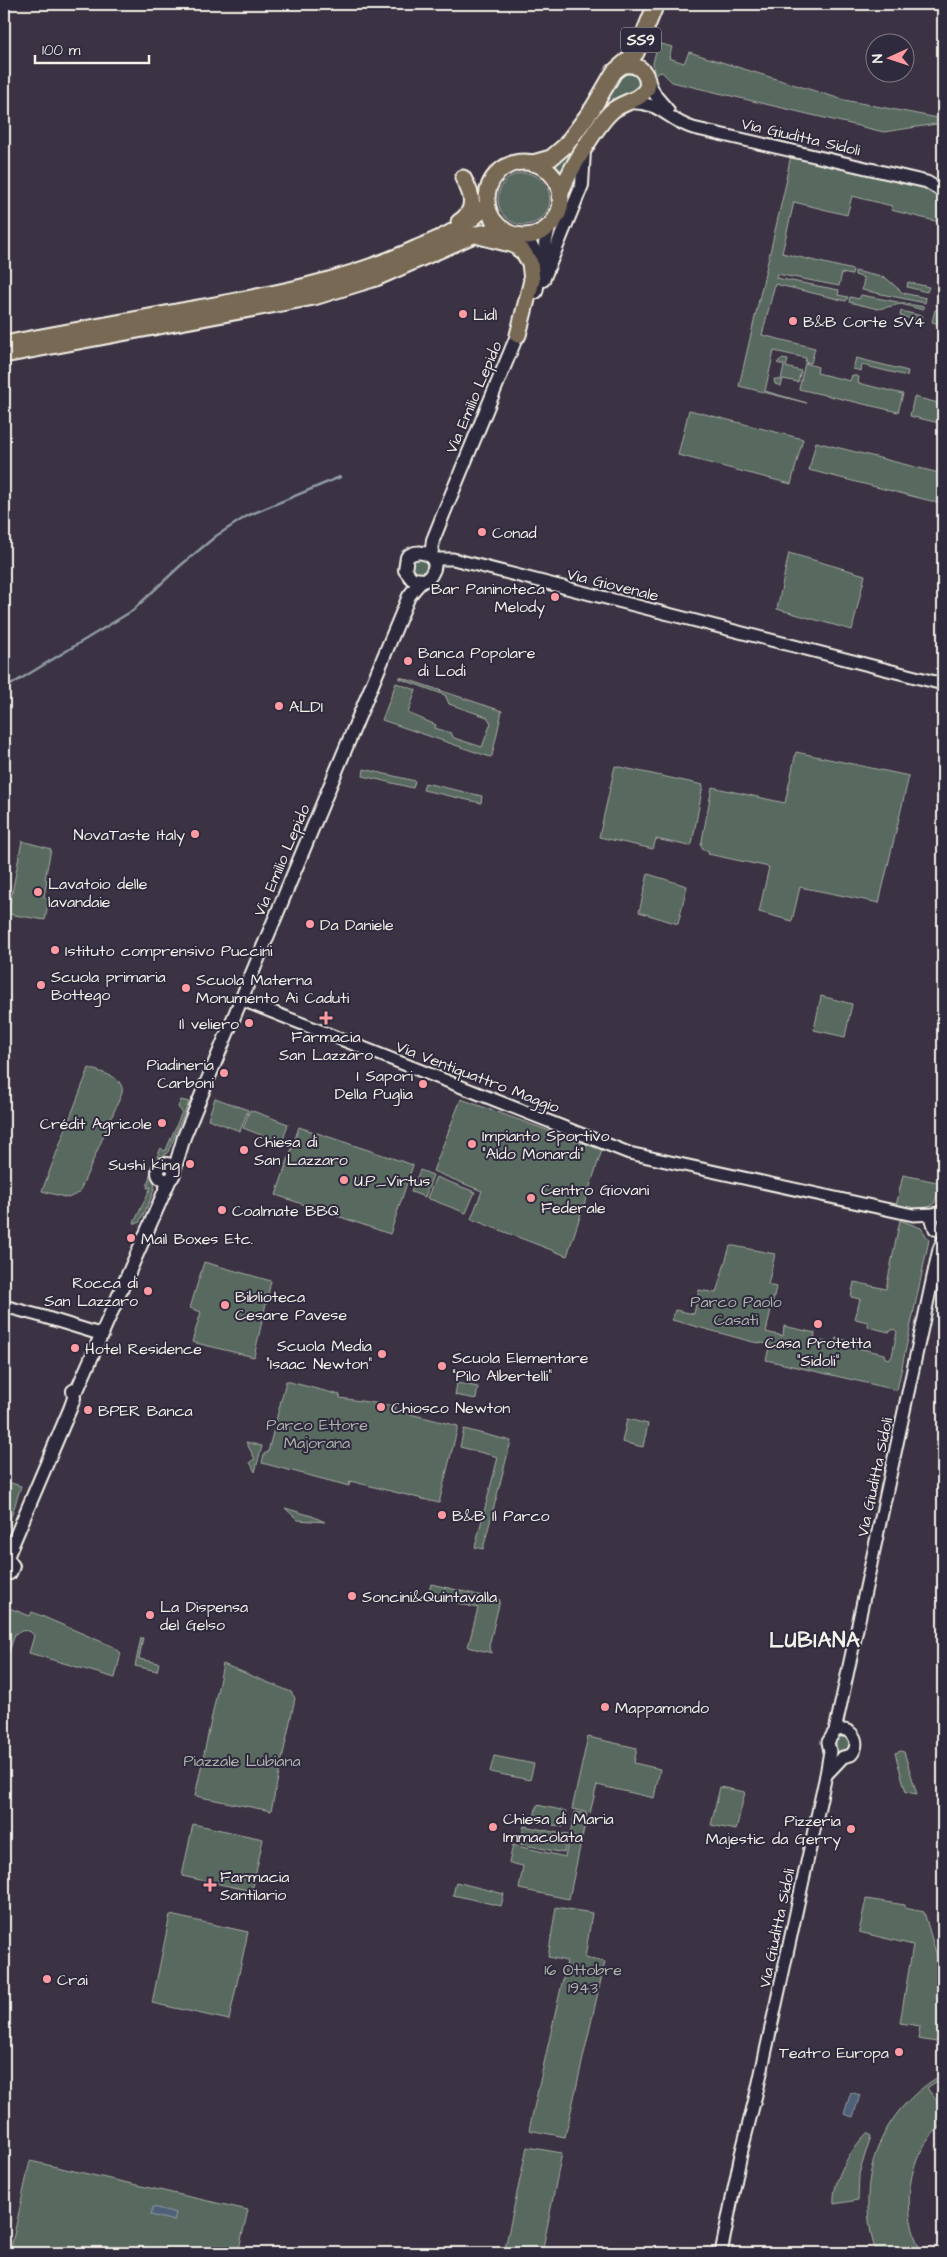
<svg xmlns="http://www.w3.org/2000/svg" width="947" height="2257" font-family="'Architects Daughter',sans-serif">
<rect width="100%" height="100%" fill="#3b3343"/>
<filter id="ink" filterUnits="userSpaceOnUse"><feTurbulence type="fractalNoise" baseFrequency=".02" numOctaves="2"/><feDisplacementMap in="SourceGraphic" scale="10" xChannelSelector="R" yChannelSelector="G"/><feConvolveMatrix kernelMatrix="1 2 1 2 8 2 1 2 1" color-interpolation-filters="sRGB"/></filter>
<g filter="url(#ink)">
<g fill="#596960" stroke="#a6ada4">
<polygon points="658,43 672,47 669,58 684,63 689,52 844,100 943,119 943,123 884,132 672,82 662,72 654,74 653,63"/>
<polygon points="633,71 641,81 639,91 614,101 608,97 621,73"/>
<polygon points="566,155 571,159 561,177 552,166"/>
<polygon points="791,155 923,186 940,194 943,199 943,223 891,210 892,206 852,196 847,215 794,202 782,253 853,270 852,275 842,273 839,286 777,274 776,278 839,290 838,295 848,297 846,301 775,284 762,335 815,348 811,363 805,362 806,358 774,351 765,391 807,403 739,386 787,179 786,179"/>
<circle cx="524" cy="199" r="26"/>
<polygon points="855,271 886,278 903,293 926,298 925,303 862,290 864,278 855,275"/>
<polygon points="908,282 929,287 927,292 907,287"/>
<polygon points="942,283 943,283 943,307 936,305"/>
<polygon points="861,295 924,307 923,310 901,304 878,309 849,302 850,297 859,299"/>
<polygon points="935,310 943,311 943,325 932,322"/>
<polygon points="901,311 922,316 920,321 900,316"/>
<polygon points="856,358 908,371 907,376 862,365 861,371 853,369"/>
<polygon points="781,359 788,360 786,367 801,371 798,382 783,379 781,386 775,384 774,379 781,380 784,365 777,363"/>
<polygon points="805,363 818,367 817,373 850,381 852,375 859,377 858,383 903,394 898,412 799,389"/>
<polygon points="914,397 943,404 943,424 910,416"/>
<polygon points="689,410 803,439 791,484 678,455"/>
<polygon points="816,442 943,474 943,504 809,470"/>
<polygon points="789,553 865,575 852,630 777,609"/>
<circle cx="419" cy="566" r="8"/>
<polygon points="400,677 502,711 492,756 490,757 382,720 396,683 416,690 408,713 436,725 435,728 451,733 454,738 482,747 491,723 487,717 449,704 445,695 398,678"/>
<polygon points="796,752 909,776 879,903 800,887 792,921 759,912 769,867 708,854 709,851 703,850 701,846 712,787 785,803"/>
<polygon points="615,766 703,785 692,844 689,846 656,839 653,849 599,837"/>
<polygon points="364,769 415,781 413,788 363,776"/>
<polygon points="425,783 482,796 481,803 423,790"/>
<polygon points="22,841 51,849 45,879 47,880 44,897 49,899 45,920 8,914"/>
<polygon points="648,874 687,886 678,924 639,912"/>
<polygon points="821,996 852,1004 845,1037 814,1030"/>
<path d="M 89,1068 C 102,1073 125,1077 122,1093 L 79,1193 L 68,1198 L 42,1191 Z"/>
<polygon points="215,1098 248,1110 240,1131 208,1119"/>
<polygon points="461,1099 602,1150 567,1256 471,1219 482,1191 433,1171"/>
<polygon points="181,1100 189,1102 168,1152 162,1157 157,1157 161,1148 164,1151 166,1150 182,1112 178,1107"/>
<polygon points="250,1110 288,1124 282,1143 243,1128"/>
<polygon points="299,1127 413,1165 390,1234 276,1195"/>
<path d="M 151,1170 C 163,1183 145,1209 139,1223 L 134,1223 L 151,1187 L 147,1188 Z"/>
<polygon points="420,1170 433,1175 425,1197 411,1192"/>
<polygon points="903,1175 942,1183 934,1204 923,1210 896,1206"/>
<polygon points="436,1177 475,1192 466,1213 427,1198"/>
<polygon points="900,1220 921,1228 929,1240 897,1390 766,1360 770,1344 753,1342 672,1320 675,1310 694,1314 699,1290 716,1293 730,1246 734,1246 775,1254 768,1285 776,1287 766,1332 783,1336 784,1326 815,1333 814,1342 817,1346 822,1341 834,1344 836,1338 854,1342 855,1338 860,1339 858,1348 884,1354 885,1358 890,1359 892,1356 897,1332 894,1329 889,1332 868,1327 868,1322 855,1319 860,1299 851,1297 854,1282 886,1289"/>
<polygon points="204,1262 271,1281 254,1357 192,1342 201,1312 190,1308"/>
<polygon points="286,1381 340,1395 340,1398 395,1406 394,1410 458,1426 439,1503 350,1481 349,1486 262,1463 264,1454 268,1452"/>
<polygon points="457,1383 478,1387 476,1399 455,1395"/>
<polygon points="627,1419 648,1424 643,1447 622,1442"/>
<polygon points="464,1429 511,1441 483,1549 475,1547 498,1457 460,1447"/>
<polygon points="246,1442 262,1446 255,1472 250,1462 255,1459"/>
<polygon points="4,1481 21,1486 4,1539"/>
<polygon points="285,1508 312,1516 325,1522 298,1520"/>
<polygon points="431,1584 500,1600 489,1646 492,1653 468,1647 478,1608 428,1596"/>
<path d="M 4,1606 L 30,1616 L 32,1612 L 114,1647 L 121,1653 L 115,1678 L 29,1653 L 34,1636 C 30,1628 21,1630 15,1634 L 8,1655 L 4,1654 Z"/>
<polygon points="141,1638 143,1638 139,1659 159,1663 157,1671 135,1666"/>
<polygon points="223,1664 291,1692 295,1698 271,1811 195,1796"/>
<circle cx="841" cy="1744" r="8"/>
<polygon points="588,1737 637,1748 634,1763 660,1769 654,1798 597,1785 590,1813 572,1809"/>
<polygon points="901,1751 904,1752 917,1794 906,1792 895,1753"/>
<polygon points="494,1756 534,1764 530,1780 490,1772"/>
<polygon points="720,1787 745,1792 736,1830 711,1825"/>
<polygon points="537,1805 566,1811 563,1827 533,1821"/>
<polygon points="575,1812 587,1814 569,1899 519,1889 523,1866 509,1863 513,1845 565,1857"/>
<polygon points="193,1824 263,1839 252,1891 182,1876"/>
<polygon points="524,1826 568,1835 564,1853 520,1844"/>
<polygon points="456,1882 504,1894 501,1906 453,1895"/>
<polygon points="866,1899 905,1905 905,1908 924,1912 943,1977 943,2043 918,2039 920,2026 900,2023 913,1945 859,1932"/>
<polygon points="556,1907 592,1913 585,1958 605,1962 565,2137 529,2130 567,1961 548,1957"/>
<polygon points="170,1915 248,1932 229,2020 152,2003"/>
<path d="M 943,2074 L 943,2077 L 927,2088 L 943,2109 L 943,2124 C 906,2154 900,2212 922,2253 L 876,2253 C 854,2182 877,2112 943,2074 Z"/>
<path d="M 867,2133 L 871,2136 L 859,2174 L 858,2200 L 834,2204 C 832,2180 851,2149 867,2133 Z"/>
<polygon points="527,2147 562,2153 542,2253 504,2253"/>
<polygon points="30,2161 248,2210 238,2253 10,2253"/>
</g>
<g fill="#4d6178" stroke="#909ba5">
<polygon points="851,2092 860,2095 853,2117 844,2114"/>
<polygon points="153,2207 176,2213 174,2221 151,2215"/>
</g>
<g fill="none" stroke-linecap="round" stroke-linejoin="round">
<polyline stroke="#909ba5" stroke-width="2.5" points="4,689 132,611 180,566 216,536 247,516 340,477"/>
<defs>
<g id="tertiary">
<polyline points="648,80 656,96 668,110"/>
<path d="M 627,103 C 660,100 666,120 693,128 L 927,182 L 943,192"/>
<polyline points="432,559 453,559 943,684"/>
<polyline points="242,1000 629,1153 913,1215 935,1214"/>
<polyline points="943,1211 935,1214 932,1220 935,1229 943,1231"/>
<polyline points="4,1306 41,1316 103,1335"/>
<path d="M 826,1775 L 843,1757 L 851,1755 C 863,1742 851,1725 835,1731"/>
<polyline points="721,2253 741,2154 758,2087 826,1775 830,1751 828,1742 835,1731 939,1249 943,1240"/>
</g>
<g id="secondary">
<path d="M 520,235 C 543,254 542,264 536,292"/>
<polyline points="547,266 545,244 550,224"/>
<polyline points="543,280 582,185 584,151"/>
<polyline points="431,557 433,540 443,515 521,326"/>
<circle cx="166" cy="1172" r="8"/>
<path d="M 174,1171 L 184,1137 L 409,596 C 412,592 416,587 420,583 C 424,580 430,579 432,573 C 442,557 420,546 407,557 L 405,570 L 412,579 L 425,580"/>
<polyline points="5,1562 70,1409 74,1398 73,1391 78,1388 170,1179"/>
<polyline points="4,1563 10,1562 13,1566 10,1573 4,1571"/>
</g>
<g id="primary">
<circle cx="524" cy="199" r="37"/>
<polyline points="533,163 551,158 565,146 593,108 614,72 636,53 656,4"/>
<path d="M 560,198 C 562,181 598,123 612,111 C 623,101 639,102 647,88 C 650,72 635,60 620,67"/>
</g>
<g id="trunk">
<path d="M 459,222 C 477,210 473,195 463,178"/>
<polyline points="479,236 514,245 524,253 530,263 532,280 518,335"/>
<path d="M 4,344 C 61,333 118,323 176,312 C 260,297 339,284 417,248 C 444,237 468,226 487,205"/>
<polyline points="4,355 314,297 376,278 476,234 503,229"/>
</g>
</defs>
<use href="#tertiary" stroke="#f4f1e8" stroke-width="15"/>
<use href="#secondary" stroke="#f4f1e8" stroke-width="16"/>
<use href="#primary" stroke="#f4f1e8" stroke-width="19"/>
<use href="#trunk" stroke="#f4f1e8" stroke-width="19"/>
<use href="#tertiary" stroke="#2f2a3d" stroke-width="11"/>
<use href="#secondary" stroke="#2f2a3d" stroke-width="12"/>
<use href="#primary" stroke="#786954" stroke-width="15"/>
<use href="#trunk" stroke="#786954" stroke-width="15"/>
</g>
</g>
<g fill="#ff9aa2" stroke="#2f2a3d" stroke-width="2">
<circle cx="463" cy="314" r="5"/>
<circle cx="793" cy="321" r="5"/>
<circle cx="482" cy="532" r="5"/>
<circle cx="555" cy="597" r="5"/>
<circle cx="408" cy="661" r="5"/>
<circle cx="279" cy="706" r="5"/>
<circle cx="195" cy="834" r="5"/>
<circle cx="38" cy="892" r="5"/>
<circle cx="310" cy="924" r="5"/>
<circle cx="55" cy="950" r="5"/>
<circle cx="41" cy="985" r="5"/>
<circle cx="186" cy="988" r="5"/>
<path d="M323.5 1010.5h5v5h5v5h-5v5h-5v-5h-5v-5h5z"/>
<circle cx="249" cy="1023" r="5"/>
<circle cx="224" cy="1073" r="5"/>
<circle cx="423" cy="1084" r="5"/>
<circle cx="162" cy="1123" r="5"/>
<circle cx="472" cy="1144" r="5"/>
<circle cx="244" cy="1150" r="5"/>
<circle cx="190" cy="1164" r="5"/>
<circle cx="344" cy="1180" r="5"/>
<circle cx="531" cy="1198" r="5"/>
<circle cx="222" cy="1210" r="5"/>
<circle cx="131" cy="1238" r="5"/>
<circle cx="148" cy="1291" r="5"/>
<circle cx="225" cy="1305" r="5"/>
<circle cx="818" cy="1324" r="5"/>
<circle cx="75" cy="1348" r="5"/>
<circle cx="382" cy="1354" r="5"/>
<circle cx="442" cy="1366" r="5"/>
<circle cx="381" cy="1407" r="5"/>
<circle cx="88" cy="1410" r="5"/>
<circle cx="442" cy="1515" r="5"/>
<circle cx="352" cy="1596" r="5"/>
<circle cx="150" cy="1615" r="5"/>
<circle cx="605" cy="1707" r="5"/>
<circle cx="493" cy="1827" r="5"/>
<circle cx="851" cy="1829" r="5"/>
<path d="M207.5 1877.5h5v5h5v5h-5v5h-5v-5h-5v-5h5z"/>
<circle cx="47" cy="1979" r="5"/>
<circle cx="899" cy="2052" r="5"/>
</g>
<g text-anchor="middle" stroke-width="4" stroke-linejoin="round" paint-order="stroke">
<rect fill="#2f2a3d" stroke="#b9b5b5" stroke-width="1" x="621" y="27.5" width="40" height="25" rx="4"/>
<g font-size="15" font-weight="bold" fill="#f4f1e8">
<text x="641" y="45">SS9</text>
</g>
<g font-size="16" fill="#f4f1e8" stroke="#2f2a3d">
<text transform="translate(801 136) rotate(13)" y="6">Via Giuditta Sidoli</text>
<text transform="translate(473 397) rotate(-67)" y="6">Via Emilio Lepido</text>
<text transform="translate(613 584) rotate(14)" y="6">Via Giovenale</text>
<text transform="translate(281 860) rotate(-67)" y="6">Via Emilio Lepido</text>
<text transform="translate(478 1076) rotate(21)" y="6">Via Ventiquattro Maggio</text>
<text transform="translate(874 1477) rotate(-78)" y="6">Via Giuditta Sidoli</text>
<text transform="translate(776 1928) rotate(-78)" y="6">Via Giuditta Sidoli</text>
</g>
<g font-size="16" fill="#f4f1e8" stroke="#2f2a3d" text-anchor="start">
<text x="473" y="320">Lidl</text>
<text x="803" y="327">B&amp;B Corte SV4</text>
<text x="492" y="538">Conad</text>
<text x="545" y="594" text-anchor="end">Bar Paninoteca<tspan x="545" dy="18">Melody</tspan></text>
<text x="418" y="658">Banca Popolare<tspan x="418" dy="18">di Lodi</tspan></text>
<text x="289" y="712">ALDI</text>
<text x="185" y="840" text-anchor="end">NovaTaste Italy</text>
<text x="48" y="889">Lavatoio delle<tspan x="48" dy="18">lavandaie</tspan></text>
<text x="320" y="930">Da Daniele</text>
<text x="65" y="956">Istituto comprensivo Puccini</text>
<text x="51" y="982">Scuola primaria<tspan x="51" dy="18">Bottego</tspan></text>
<text x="196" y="985">Scuola Materna<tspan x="196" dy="18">Monumento Ai Caduti</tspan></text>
<text x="239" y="1029" text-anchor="end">Il veliero</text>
<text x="326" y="1042" text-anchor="middle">Farmacia<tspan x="326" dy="18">San Lazzaro</tspan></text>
<text x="214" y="1070" text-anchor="end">Piadineria<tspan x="214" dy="18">Carboni</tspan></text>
<text x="413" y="1081" text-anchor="end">I Sapori<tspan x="413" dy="18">Della Puglia</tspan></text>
<text x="152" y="1129" text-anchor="end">Crédit Agricole</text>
<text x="482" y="1141">Impianto Sportivo<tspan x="482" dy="18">"Aldo Monardi"</tspan></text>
<text x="254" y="1147">Chiesa di<tspan x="254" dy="18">San Lazzaro</tspan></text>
<text x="180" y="1170" text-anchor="end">Sushi king</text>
<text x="354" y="1186">U.P_Virtus</text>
<text x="541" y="1195">Centro Giovani<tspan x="541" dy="18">Federale</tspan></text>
<text x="232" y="1216">Coalmate BBQ</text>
<text x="141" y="1244">Mail Boxes Etc.</text>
<text x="138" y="1288" text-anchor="end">Rocca di<tspan x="138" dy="18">San Lazzaro</tspan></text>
<text x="235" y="1302">Biblioteca<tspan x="235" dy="18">Cesare Pavese</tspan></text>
<text x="818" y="1348" text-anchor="middle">Casa Protetta<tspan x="818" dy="18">"Sidoli"</tspan></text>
<text x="372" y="1351" text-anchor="end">Scuola Media<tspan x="372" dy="18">"Isaac Newton"</tspan></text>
<text x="85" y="1354">Hotel Residence</text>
<text x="452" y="1363">Scuola Elementare<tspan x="452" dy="18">"Pilo Albertelli"</tspan></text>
<text x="391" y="1413">Chiosco Newton</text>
<text x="98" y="1416">BPER Banca</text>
<text x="452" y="1521">B&amp;B Il Parco</text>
<text x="362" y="1602">Soncini&amp;Quintavalla</text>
<text x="160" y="1612">La Dispensa<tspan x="160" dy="18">del Gelso</tspan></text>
<text x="615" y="1713">Mappamondo</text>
<text x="503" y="1824">Chiesa di Maria<tspan x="503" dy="18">Immacolata</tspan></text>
<text x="841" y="1826" text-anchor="end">Pizzeria<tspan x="841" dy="18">Majestic da Gerry</tspan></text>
<text x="220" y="1882">Farmacia<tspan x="220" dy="18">Santilario</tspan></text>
<text x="57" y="1985">Crai</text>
<text x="889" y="2058" text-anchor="end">Teatro Europa</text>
</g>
<g font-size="16" fill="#aeb4ab" stroke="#2f2a3d">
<text x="736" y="1307">Parco Paolo<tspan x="736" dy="18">Casati</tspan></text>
<text x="317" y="1430">Parco Ettore<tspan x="317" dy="18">Majorana</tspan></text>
<text x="242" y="1766">Piazzale Lubiana</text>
<text x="583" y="1975">16 Ottobre<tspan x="583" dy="18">1943</tspan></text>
</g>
<g font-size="21" font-weight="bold" letter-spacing="1" fill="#f4f1e8" stroke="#2f2a3d">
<text x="815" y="1647">LUBIANA</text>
</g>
</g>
<rect width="947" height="2257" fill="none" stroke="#2f2a3d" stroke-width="20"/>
<rect x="10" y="10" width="927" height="2237" fill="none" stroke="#f4f1e8" stroke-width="2" filter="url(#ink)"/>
<g transform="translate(890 58) rotate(267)"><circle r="24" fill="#2f2a3d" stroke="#7e7a81"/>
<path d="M0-4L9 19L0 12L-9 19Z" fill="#ff9aa2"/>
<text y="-8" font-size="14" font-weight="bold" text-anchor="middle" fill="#f4f1e8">N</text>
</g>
<path d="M35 55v8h114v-8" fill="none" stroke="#f4f1e8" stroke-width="2.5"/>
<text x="42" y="55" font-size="15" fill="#f4f1e8" stroke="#2f2a3d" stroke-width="4" paint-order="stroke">100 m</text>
</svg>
